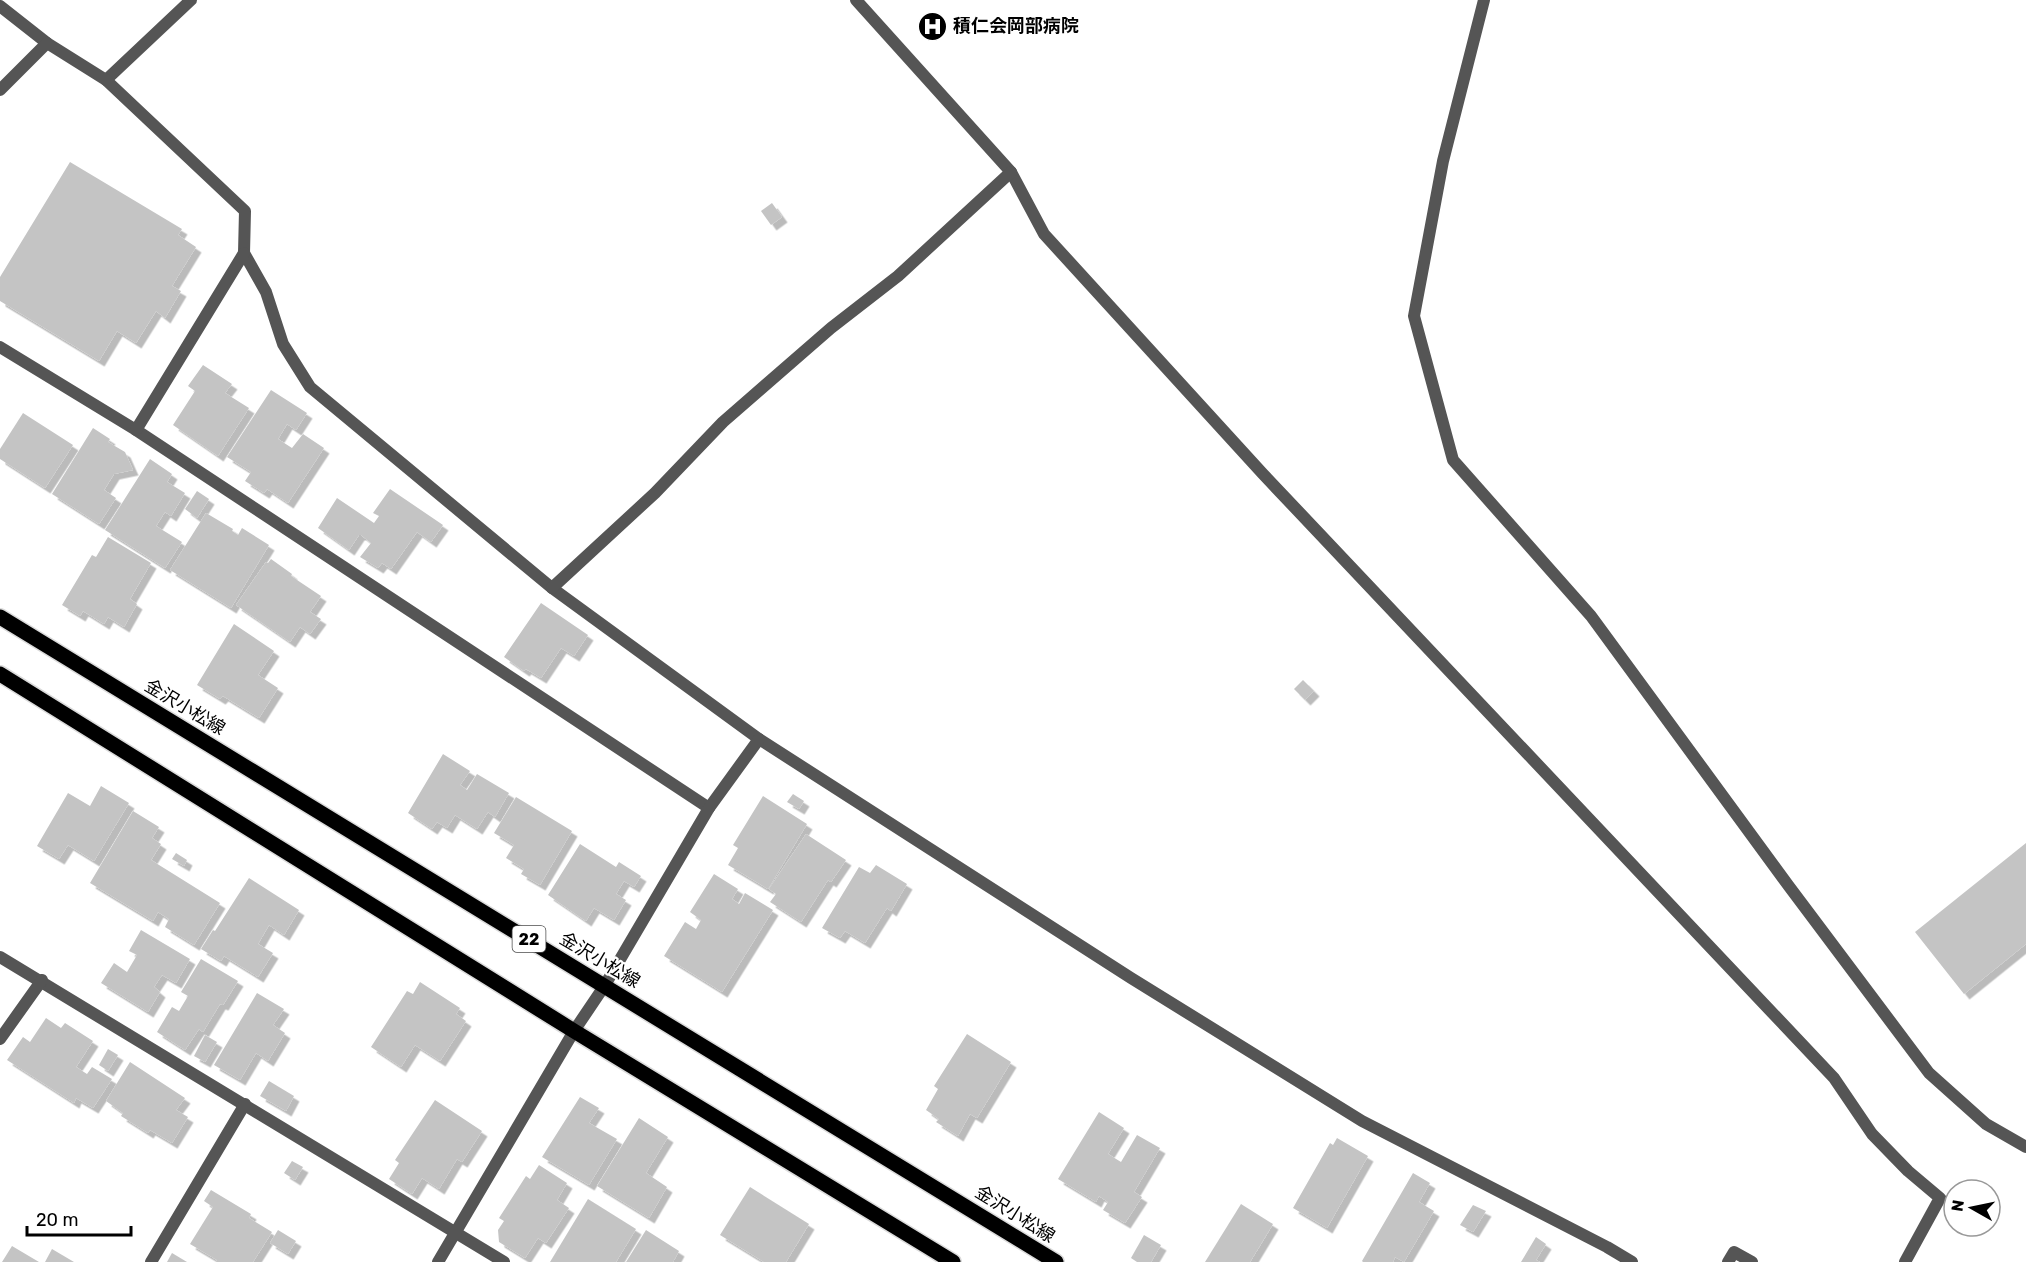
<svg xmlns="http://www.w3.org/2000/svg" width="2026" height="1262" font-family="Rubik,'Noto Sans JP',sans-serif">
<defs>
<filter id="shadow"><feDropShadow dx="5.5" dy="5.5" stdDeviation="0" flood-color="#0004"/></filter>
</defs>
<rect width="100%" height="100%" fill="#fff"/>
<g fill="#c4c4c4" filter="url(#shadow)">
<polygon points="70,162 182,229 178,235 196,247 172,286 181,291 165,318 156,311 136,343 117,331 99,361 0,301 0,277"/>
<polygon points="772,203 782,217 771,225 761,211"/>
<polygon points="203,365 232,384 225,393 249,408 218,456 173,425 195,391 188,386"/>
<polygon points="271,390 307,413 296,430 287,424 278,439 292,448 303,434 324,448 288,503 267,489 264,493 245,481 251,472 227,457"/>
<polygon points="23,413 73,445 45,488 0,459 0,449"/>
<polygon points="93,428 110,439 108,442 125,452 133,470 114,474 104,490 116,498 99,524 52,494"/>
<polygon points="150,459 172,474 167,482 185,493 171,516 165,512 156,526 182,542 165,568 105,530"/>
<polygon points="390,489 443,525 431,542 417,532 391,569 382,563 378,568 360,557 371,543 361,535 359,535 349,550 318,528 337,498 374,523 379,516 373,513"/>
<polygon points="197,491 209,499 197,518 185,509"/>
<polygon points="206,513 233,529 232,531 238,535 242,528 269,545 231,608 170,570"/>
<polygon points="108,537 151,563 130,599 137,604 124,627 108,617 104,624 83,611 80,616 62,605 92,555 96,557"/>
<polygon points="271,559 292,574 291,576 321,596 310,612 321,619 310,634 300,627 290,642 236,605 266,562 268,563"/>
<polygon points="541,603 588,635 574,656 561,648 541,678 526,669 524,671 504,657"/>
<polygon points="234,624 274,651 258,675 278,688 259,718 223,696 220,699 197,685"/>
<polygon points="1303,680 1314,691 1305,700 1294,689"/>
<polygon points="443,754 470,771 460,785 467,790 477,774 509,793 495,817 488,812 477,829 455,815 447,828 437,822 432,829 408,813"/>
<polygon points="101,786 129,803 94,861 68,845 59,859 37,846 68,793 90,806"/>
<polygon points="793,794 804,801 799,809 787,802"/>
<polygon points="763,796 807,824 768,889 728,865 738,848 733,845"/>
<polygon points="516,797 572,831 540,885 521,874 524,869 506,858 514,845 494,833"/>
<polygon points="133,811 159,827 152,838 161,844 151,860 220,903 194,945 165,927 169,919 158,912 153,921 90,883"/>
<polygon points="806,834 846,860 831,882 828,880 801,922 770,902 776,894 769,889"/>
<polygon points="2026,843 2026,944 1964,994 1915,932"/>
<polygon points="580,844 616,867 619,862 641,876 634,887 624,881 616,894 626,900 614,920 594,908 586,921 548,895"/>
<polygon points="176,853 187,860 184,866 172,859"/>
<polygon points="876,865 907,884 891,911 887,908 865,943 845,931 840,938 822,928 859,867 870,873"/>
<polygon points="714,874 738,889 732,899 739,904 745,893 773,910 722,992 664,956 685,922 696,929 701,920 690,912"/>
<polygon points="249,878 299,910 284,935 269,925 258,944 273,953 258,977 224,956 221,961 201,949 213,930 215,931"/>
<polygon points="141,930 190,959 176,983 162,975 154,987 160,992 148,1012 101,983 114,963 127,972 137,955 129,951"/>
<polygon points="201,959 238,981 223,1005 220,1004 203,1032 199,1029 185,1050 157,1032 172,1007 179,1011 188,996 181,992"/>
<polygon points="420,982 460,1008 456,1014 466,1021 440,1061 415,1045 401,1067 371,1047 407,991 413,994"/>
<polygon points="257,993 284,1009 273,1025 285,1033 268,1061 256,1053 240,1080 214,1065"/>
<polygon points="46,1018 61,1028 65,1023 93,1041 76,1067 87,1074 92,1067 112,1079 93,1108 76,1098 74,1103 7,1060 23,1037 30,1042"/>
<polygon points="967,1034 1011,1062 977,1118 970,1114 958,1136 936,1122 939,1119 926,1110 938,1089 934,1086"/>
<polygon points="205,1035 217,1042 205,1062 194,1056"/>
<polygon points="108,1049 118,1055 108,1071 99,1065"/>
<polygon points="130,1062 185,1098 176,1110 188,1117 172,1143 150,1130 148,1133 121,1116 123,1113 106,1101"/>
<polygon points="269,1081 294,1096 286,1111 260,1096"/>
<polygon points="580,1097 599,1108 589,1123 617,1139 589,1185 542,1157"/>
<polygon points="435,1100 482,1131 462,1162 457,1159 439,1189 422,1178 412,1194 389,1179 399,1163 395,1160"/>
<polygon points="1099,1112 1124,1128 1108,1154 1121,1162 1137,1135 1160,1148 1134,1192 1142,1197 1125,1223 1103,1210 1108,1202 1099,1196 1096,1202 1058,1179"/>
<polygon points="639,1118 668,1137 646,1173 667,1187 649,1218 597,1186"/>
<polygon points="1337,1138 1368,1156 1327,1228 1293,1208 1330,1143 1333,1145"/>
<polygon points="292,1161 303,1167 295,1180 284,1173"/>
<polygon points="539,1165 567,1183 557,1200 569,1208 546,1243 538,1238 525,1258 499,1242 498,1230 504,1221 499,1218 526,1176 530,1179"/>
<polygon points="1413,1173 1430,1183 1419,1202 1434,1211 1404,1262 1395,1257 1393,1262 1363,1262 1362,1261"/>
<polygon points="750,1187 809,1224 786,1262 764,1262 720,1235"/>
<polygon points="211,1190 251,1214 249,1218 272,1232 253,1262 216,1262 217,1260 190,1244 213,1207 204,1201"/>
<polygon points="588,1199 636,1229 616,1262 550,1262"/>
<polygon points="1241,1204 1273,1224 1250,1262 1205,1262"/>
<polygon points="1473,1205 1486,1211 1473,1232 1460,1225"/>
<polygon points="278,1230 296,1241 288,1254 270,1243"/>
<polygon points="646,1230 679,1251 673,1262 626,1262"/>
<polygon points="1144,1235 1161,1245 1151,1262 1137,1262 1131,1258"/>
<polygon points="1536,1237 1546,1244 1536,1260 1540,1262 1521,1262"/>
<polygon points="12,1246 39,1262 2,1262"/>
<polygon points="52,1249 74,1262 45,1262"/>
<polygon points="172,1253 187,1262 167,1262"/>
</g>
<g fill="none" stroke-linecap="round" stroke-linejoin="round">
<defs>
<g id="primary">
<polyline points="0,617 1056,1262"/>
<polyline points="0,674 574,1031 953,1262"/>
</g>
</defs>
<use href="#primary" stroke="#dbdbdb" stroke-width="18"/>
<g stroke="#555" stroke-width="12">
<polyline points="856,0 1011,172 1044,234 1263,474 1834,1078 1872,1134 1908,1171 1940,1198 1905,1262"/>
<polyline points="1484,0 1443,161 1414,316 1453,460 1591,616 1788,885 1929,1073 1986,1124 2026,1147"/>
<polyline points="0,6 47,43"/>
<polyline points="106,80 191,0"/>
<polyline points="0,90 47,43 106,80 245,211 244,253 266,292 283,344 310,387 552,588 759,739 1131,978 1362,1121 1607,1247 1632,1262"/>
<polyline points="0,347 136,430 709,808"/>
<polyline points="136,430 244,253"/>
<polyline points="552,588 655,493 723,422 831,328 898,276 1011,172"/>
<polyline points="0,957 504,1262"/>
<polyline points="0,1039 42,980"/>
<polyline points="151,1262 245,1104"/>
<polyline points="438,1262 574,1031 605,985 709,808 759,739"/>
<polyline points="1728,1262 1734,1252 1752,1262"/>
</g>
<use href="#primary" stroke="#000" stroke-width="15"/>
</g>
<defs>
<symbol id="hospital-disc" viewBox="-11 -11 22 22"><circle r="9.5" fill="#000" stroke="#fff"/><path d="M-5-5h3v3.5h4V-5h3V5h-3V1.5h-4V5h-3Z" fill="#fff"/></symbol>
</defs>
<g fill-rule="evenodd">
<use href="#hospital-disc" x="916" y="10" width="33" height="33"/>
</g>
<g text-anchor="middle" stroke-width="4.5" stroke-linejoin="round" paint-order="stroke">
<rect fill="#fff" stroke="#4c4c4c" stroke-width="1.5" x="512.5" y="926" width="33" height="26" rx="4.5"/>
<g font-size="16" font-weight="bold" fill="#000">
<text x="529" y="945">22</text>
</g>
<g font-size="18" font-weight="bold" fill="#000" stroke="#fff" text-anchor="start">
<text x="953" y="32">積仁会岡部病院</text>
</g>
<g font-size="18" fill="#000" stroke="#fff">
<text transform="translate(185 707) rotate(31)" y="6">金沢小松線</text>
<text transform="translate(600 960) rotate(31)" y="6">金沢小松線</text>
<text transform="translate(1015 1214) rotate(32)" y="6">金沢小松線</text>
</g>
</g>
<g transform="translate(1972 1208) rotate(279)"><circle r="28" fill="#ffffff" stroke="#999999" stroke-width="1.5"/>
<path d="M0-4.5L10 22L0 15L-10 22Z" fill="#000000"/>
<text y="-9" font-size="16" font-weight="bold" text-anchor="middle" fill="#000000">N</text>
</g>
<path d="M27 1226v9h104v-9" fill="none" stroke="#000000" stroke-width="3"/>
<text x="36" y="1226" font-size="18" fill="#000000" stroke="#ffffff" stroke-width="4.5" paint-order="stroke">20 m</text>
</svg>
